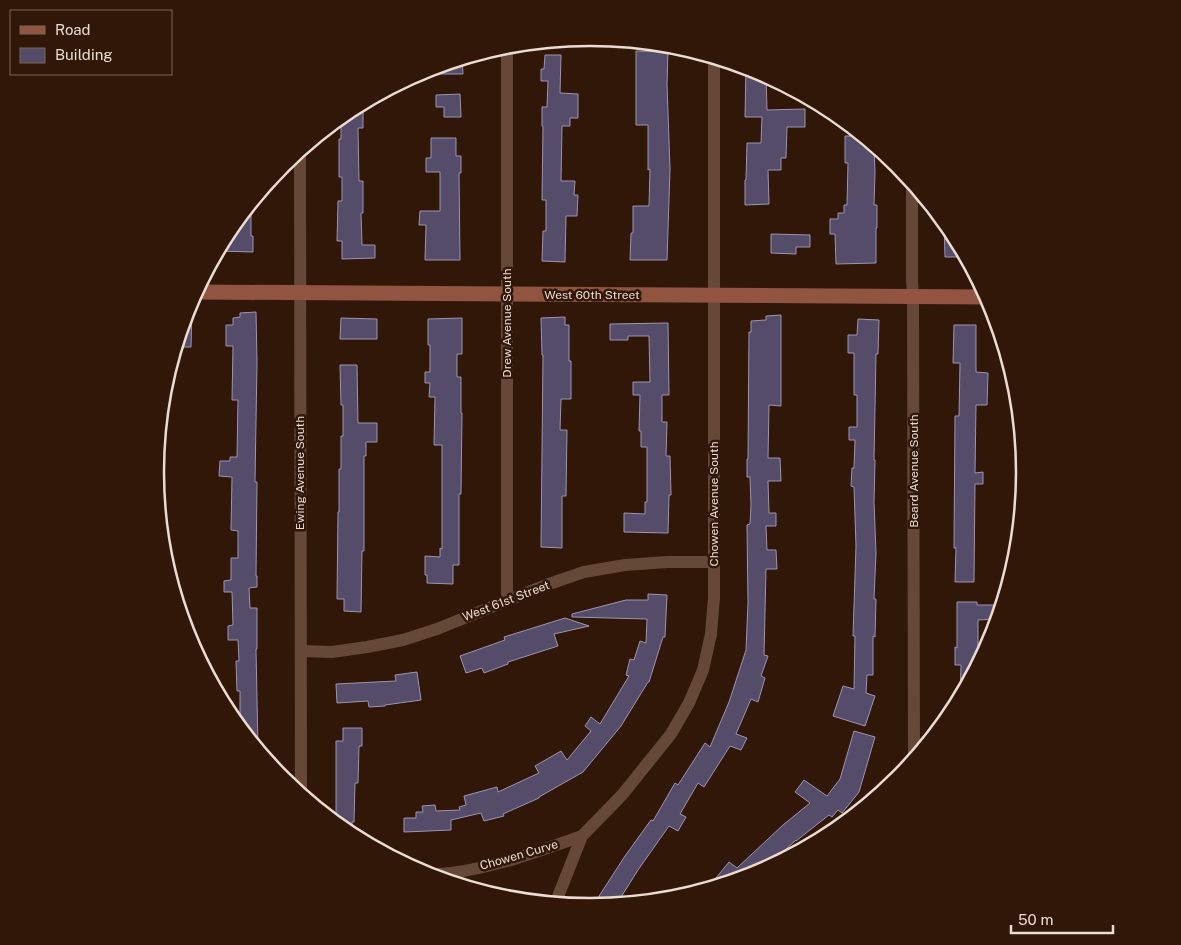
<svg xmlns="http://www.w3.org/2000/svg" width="1181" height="945" font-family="'Public Sans',sans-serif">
<rect width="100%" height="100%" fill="#301708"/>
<g fill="#544c68" stroke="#9c94b3">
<polygon points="636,51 668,52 667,84 670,169 667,260 630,260 631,233 633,233 633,206 649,206 650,169 648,170 648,125 636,125"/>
<polygon points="545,55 561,55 560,93 578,94 578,118 570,118 570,126 562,126 561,181 575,181 574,195 578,195 577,216 566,216 565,262 542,261 543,231 546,231 546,200 542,200 543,126 542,126 542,107 547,107 548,81 541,81 541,69 544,69"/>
<polygon points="462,59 463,74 423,74 422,72 424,71"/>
<polygon points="746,67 757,71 766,75 767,110 805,109 805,127 787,127 786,158 781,158 781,170 768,170 769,204 745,205 745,180 746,180 747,143 761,143 762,117 745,117"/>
<polygon points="460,94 461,117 444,117 444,107 436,107 436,95"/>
<polygon points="363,103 363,128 358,128 359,181 363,181 363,213 361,213 362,245 375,245 375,258 342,259 342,241 337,241 338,201 342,201 342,177 339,177 339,139 341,139 341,117 349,111"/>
<polygon points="845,136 862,136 874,145 875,172 874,205 877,205 877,228 876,228 876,263 836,264 835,234 830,234 830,219 838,219 838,213 844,213 844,205 847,205 848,163 845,163"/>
<polygon points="431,138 456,138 456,156 461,156 461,173 459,173 460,260 425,260 426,225 419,225 420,211 440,211 440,172 426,172 426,158 431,158"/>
<polygon points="251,204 251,236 253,236 253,252 218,251 229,231"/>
<polygon points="944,221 952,231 966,257 945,257"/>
<polygon points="771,234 810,235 810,247 796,247 796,254 771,253"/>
<polygon points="189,306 192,307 191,347 176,347"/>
<polygon points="256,312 257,362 255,482 257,482 256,576 257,576 257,587 249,588 250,608 257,608 257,649 256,649 258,749 232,718 240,718 240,691 237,691 236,661 239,661 238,640 228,640 228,626 233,625 232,592 224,592 224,581 231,580 231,558 238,558 238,531 231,530 232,477 219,476 220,461 230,461 230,457 237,457 238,400 232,400 233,346 226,346 226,325 233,325 233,318 240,317 240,313"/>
<polygon points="781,315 781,406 769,405 768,458 780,458 781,481 768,481 769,513 776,513 776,526 766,526 767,550 776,550 777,569 766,569 764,655 768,656 761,676 765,678 758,702 751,699 736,734 747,738 741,750 730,746 704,787 698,783 680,814 686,817 678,831 669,826 638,870 616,905 592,907 625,856 651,820 653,821 675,783 678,785 705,743 710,747 729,702 746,650 748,603 747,525 750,524 751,505 750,477 747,477 747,459 748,459 749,332 751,332 751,321 766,320 766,316"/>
<polygon points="565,317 565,325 569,325 569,361 571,361 571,399 561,399 560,430 567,430 566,496 562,496 562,548 541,547 543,355 542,355 541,318"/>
<polygon points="341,318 377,319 377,339 340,339"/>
<polygon points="462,318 462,354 457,354 457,377 461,377 461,413 462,413 461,494 459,494 459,565 453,565 453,584 427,583 427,575 425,575 425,556 440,557 440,548 442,549 442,445 434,445 435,397 429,397 430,383 425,383 425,372 430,372 430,345 428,345 428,319"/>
<polygon points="858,319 879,320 878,354 876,354 874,460 875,460 874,502 876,553 874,599 876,599 875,637 873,636 873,675 867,675 866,693 875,696 865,726 833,716 843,686 854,689 855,636 853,636 856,546 854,487 851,486 852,468 854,468 855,440 849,440 849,427 857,427 857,395 854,395 854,353 848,353 848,335 857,335"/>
<polygon points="668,323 669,395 662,395 662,422 667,422 666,456 670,456 671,495 669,495 668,533 624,532 624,513 645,514 645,502 647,502 647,447 641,447 641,431 639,431 640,395 633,395 633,382 650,382 649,336 628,336 628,340 610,340 610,324"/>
<polygon points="954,325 976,325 976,372 988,373 987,405 976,405 975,473 983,472 983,484 975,484 974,582 955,582 956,548 954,548 955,416 959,416 960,363 953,363"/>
<polygon points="340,365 357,365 358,423 377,423 377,442 366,442 366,456 364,456 364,551 362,551 361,612 344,611 344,599 337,599 338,512 339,512 339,469 341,469 341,436 343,436 343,405 341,405"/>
<polygon points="648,594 667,595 665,637 663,637 649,682 648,682 621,726 583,772 539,797 539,798 503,814 504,816 484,821 481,813 451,820 451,830 404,832 404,818 416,818 416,812 423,812 422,806 435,805 436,811 460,810 459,807 466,805 464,796 497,787 498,792 539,773 535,766 561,751 567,760 591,731 585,726 591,717 600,724 629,676 626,675 630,659 634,660 640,641 646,643 647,619 572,617 572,614 626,600 648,600"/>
<polygon points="957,602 977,602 977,605 1003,605 998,619 978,620 978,648 988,648 960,699 961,665 955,665 955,647 957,648"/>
<polygon points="565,618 589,626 554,634 558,646 508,662 508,664 484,673 482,668 466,673 460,656 505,640 504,637"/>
<polygon points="417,672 421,700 385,705 385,706 369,707 368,701 337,703 336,684 396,681 395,675"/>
<polygon points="343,728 362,728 362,746 359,746 358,783 355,783 354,822 352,822 352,836 336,824 336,741 343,741"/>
<polygon points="854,731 875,737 859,792 842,813 838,810 832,817 829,815 796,841 796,840 761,872 757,874 707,889 729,862 737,868 783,825 810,803 795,792 804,780 827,796 840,779"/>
</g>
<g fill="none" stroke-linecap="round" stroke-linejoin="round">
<g stroke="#654838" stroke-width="12">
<polyline points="507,46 507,600"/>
<polyline points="300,151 301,795"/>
<polyline points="912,182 912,279 913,296 914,761"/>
<polyline points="301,651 332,652 367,647 403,640 437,629 546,585 584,572 625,565 667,562 714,562"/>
<path d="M 424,874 C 433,874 443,874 451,873 C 496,867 540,851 582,836"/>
<polyline points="555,904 582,836 622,795 671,734 689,703 703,670 711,634 714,598 714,58"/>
</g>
<polyline stroke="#905440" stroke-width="15" points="196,292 988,297"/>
</g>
<g text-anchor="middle" stroke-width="5" stroke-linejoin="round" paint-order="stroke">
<g font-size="12" fill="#ecdbd1" stroke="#301708">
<text x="592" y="299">West 60th Street</text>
<text transform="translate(507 323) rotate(-90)" y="4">Drew Avenue South</text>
<text transform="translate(914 471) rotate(-90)" y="4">Beard Avenue South</text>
<text transform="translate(300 473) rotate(-90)" y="4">Ewing Avenue South</text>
<text transform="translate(714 504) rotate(-90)" y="4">Chowen Avenue South</text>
<text transform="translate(506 601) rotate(-21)" y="4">West 61st Street</text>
<text transform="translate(519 855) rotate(-16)" y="4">Chowen Curve</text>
</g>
</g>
<path d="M0 0H1181V945H0ZM164 472a426 426 0 1 1 852 0a426 426 0 1 1-852 0Z" fill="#301708" fill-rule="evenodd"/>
<path fill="none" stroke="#ecdbd1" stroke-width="2.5" d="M164 472a426 426 0 1 1 852 0a426 426 0 1 1-852 0Z"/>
<rect x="10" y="10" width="162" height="65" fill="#301708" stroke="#7b6558"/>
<rect x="20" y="26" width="25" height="8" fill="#905440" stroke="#7b6558"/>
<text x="55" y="35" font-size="15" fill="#ecdbd1">Road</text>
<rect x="20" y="48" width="25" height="15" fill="#544c68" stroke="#7b6558"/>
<text x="55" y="60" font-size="15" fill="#ecdbd1">Building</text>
<path d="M1011 925v8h102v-8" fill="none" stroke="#ecdbd1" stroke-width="2.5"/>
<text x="1018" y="925" font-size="15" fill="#ecdbd1" stroke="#301708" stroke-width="4" paint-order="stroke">50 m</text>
</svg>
